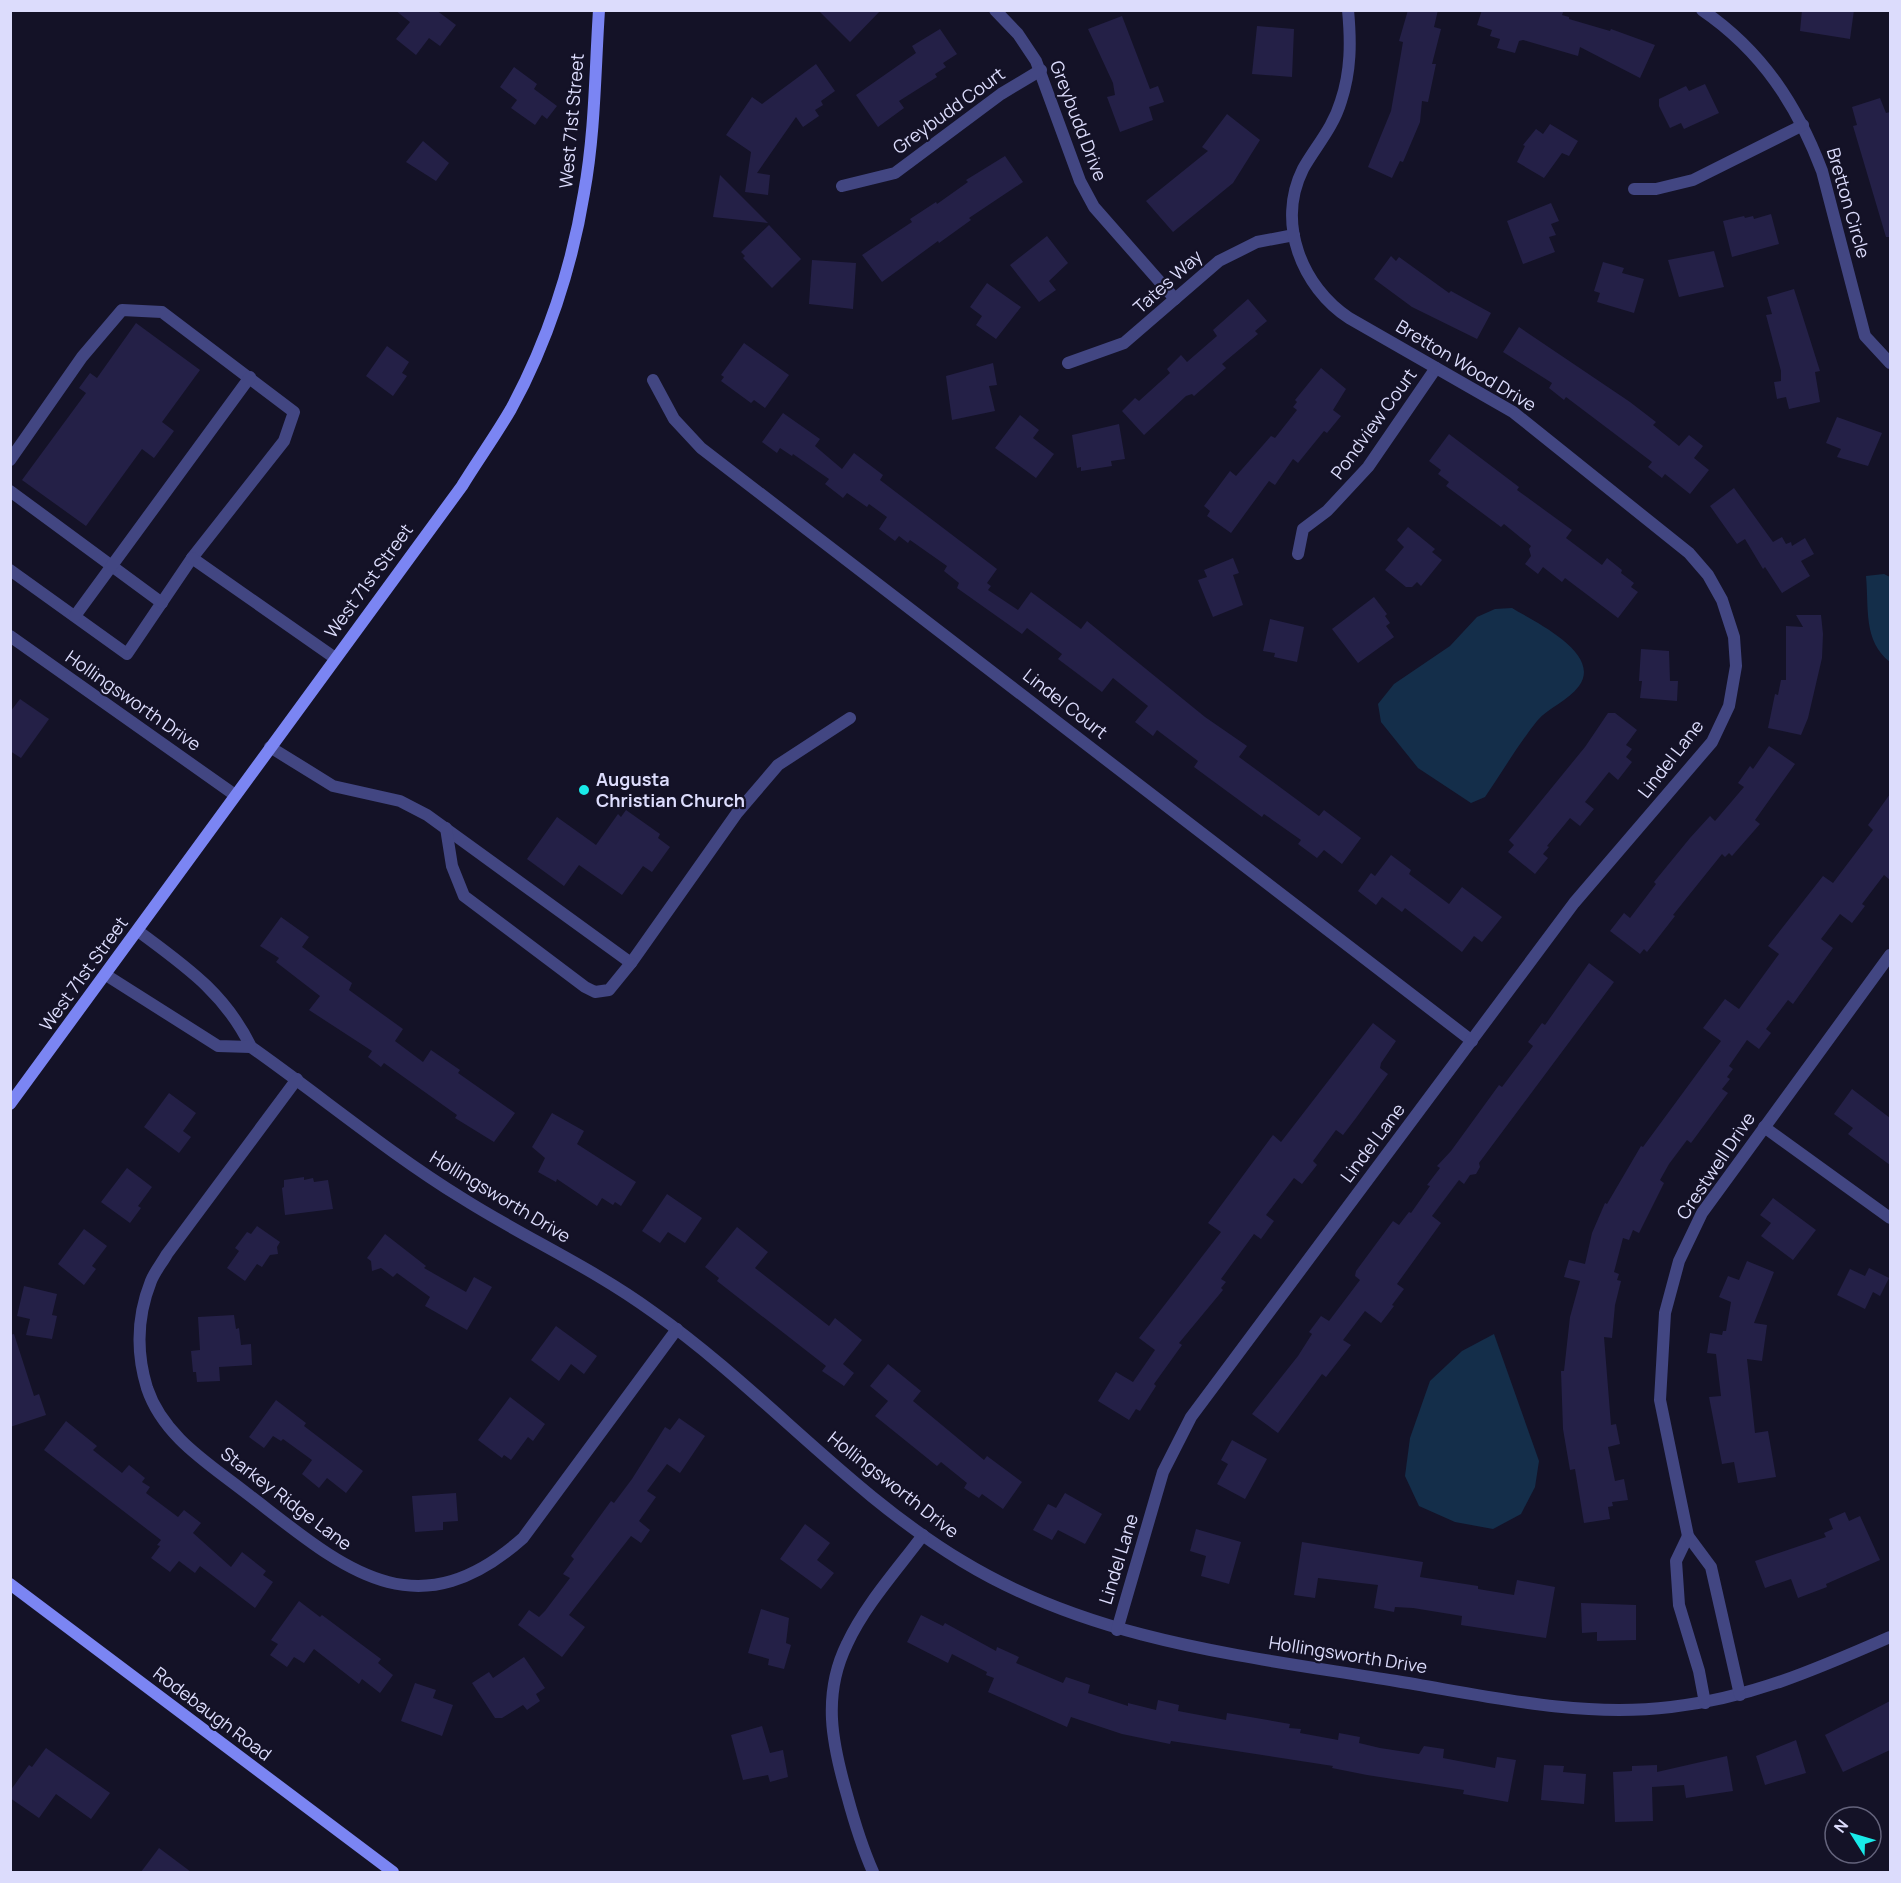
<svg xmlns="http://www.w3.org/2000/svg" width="1901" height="1883" font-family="Manrope,sans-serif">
<rect width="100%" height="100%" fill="#141227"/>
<g fill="#142e4a">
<path d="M 1884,574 L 1890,577 L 1890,662 C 1863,641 1869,608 1866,576 Z"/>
<path d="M 1512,608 C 1533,621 1603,653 1579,686 C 1568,701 1549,707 1537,721 C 1518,745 1502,772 1485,797 L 1471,803 L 1418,768 L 1381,722 L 1378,704 L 1394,684 L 1450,646 L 1477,617 L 1495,609 Z"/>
<polygon points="1494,1334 1539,1461 1535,1487 1521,1514 1493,1529 1455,1522 1419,1506 1405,1476 1410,1438 1430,1381 1462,1351"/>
</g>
<g fill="#242047">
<polygon points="395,10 436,10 456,25 440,46 429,38 416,55 396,39 410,22"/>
<polygon points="818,10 881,10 850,42"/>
<polygon points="1408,10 1438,10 1434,27 1441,29 1432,64 1436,64 1428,102 1422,101 1420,122 1403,162 1400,161 1392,178 1368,167 1391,111 1403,42 1399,41"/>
<polygon points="1482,10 1564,10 1562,15 1569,17 1569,19 1610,31 1611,29 1655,45 1640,78 1580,47 1578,56 1523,40 1519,41 1515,53 1497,48 1500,39 1490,36 1492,30 1477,25"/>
<polygon points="1802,10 1854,10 1850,39 1800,31"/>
<polygon points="1122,16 1150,89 1158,86 1164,102 1149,107 1153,120 1120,132 1107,97 1115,95 1113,83 1088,29"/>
<polygon points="1257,26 1294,29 1292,77 1252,74"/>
<polygon points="940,29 957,54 943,63 946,67 935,74 937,77 899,101 904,108 878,127 856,95 916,53 912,46"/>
<polygon points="816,64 835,91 821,101 823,105 815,110 819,116 803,127 796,117 757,173 770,175 768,195 745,192 751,152 726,135 752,97 762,104"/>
<polygon points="514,67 537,84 534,89 557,106 547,119 542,115 535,125 511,108 517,100 500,87"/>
<polygon points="1705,84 1719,113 1684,129 1681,123 1670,128 1659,106 1659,99 1686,86 1689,91"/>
<polygon points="1880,98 1886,113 1890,112 1890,237 1886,237 1853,126 1857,125 1852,107"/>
<polygon points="1227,114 1260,140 1233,183 1173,232 1146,201 1208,151 1202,147"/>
<polygon points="1550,124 1578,141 1569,156 1562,153 1544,178 1517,162 1525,146 1523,145 1536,129 1543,134"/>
<polygon points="423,141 449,163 436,181 406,162"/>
<polygon points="1005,156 1023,182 969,218 971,220 939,243 938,241 882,282 862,255 912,222 910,219 936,202 937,204 968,182 966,180"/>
<polygon points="720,175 768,223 713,217"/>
<polygon points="1551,203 1559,221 1551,224 1556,235 1549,237 1555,252 1523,264 1507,221"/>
<polygon points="1771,214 1779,244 1732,257 1723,221 1744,216 1745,218 1753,216 1754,219"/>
<polygon points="769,225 801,259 772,288 743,258 745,256 741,252"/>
<polygon points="1047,236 1068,263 1049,281 1056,290 1039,302 1010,265"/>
<polygon points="1714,251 1724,287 1679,297 1668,260"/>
<polygon points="1391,256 1396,261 1399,257 1449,293 1451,291 1491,313 1477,339 1412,307 1374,279"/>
<polygon points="812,260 856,263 853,309 809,304"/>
<polygon points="1603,262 1624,268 1622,273 1644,279 1634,313 1597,302 1600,293 1594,291"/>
<polygon points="987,283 1021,307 996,339 976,325 982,316 970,307"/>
<polygon points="1794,289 1820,371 1815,372 1820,402 1789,409 1786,397 1777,399 1774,382 1781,381 1781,371 1766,315 1772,314 1767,297"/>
<polygon points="1248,299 1267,321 1255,331 1258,334 1222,364 1226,368 1194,396 1192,394 1186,396 1144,435 1122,411 1135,398 1139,401 1170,373 1167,369 1181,355 1187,362 1217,336 1213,330"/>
<polygon points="136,323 200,370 162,422 174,431 154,458 142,449 86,526 22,480 86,393 79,388 90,373 97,378"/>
<polygon points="1519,327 1630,402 1656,422 1653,425 1679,446 1689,435 1703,446 1694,458 1709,470 1690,494 1665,474 1662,478 1648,467 1652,462 1566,397 1564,400 1549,388 1552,383 1503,352"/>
<polygon points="744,343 789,375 765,408 754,400 751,403 721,381 724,377 721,375"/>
<polygon points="387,346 409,362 402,373 407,376 393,396 366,376"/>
<polygon points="993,363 997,385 989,386 995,411 952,420 946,376"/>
<polygon points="1321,368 1346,389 1333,410 1341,416 1327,433 1324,431 1298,463 1293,459 1275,485 1269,481 1231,533 1207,516 1210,511 1204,506 1230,471 1236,476 1271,436 1275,438 1297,410 1293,407 1297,402 1295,400"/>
<polygon points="783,413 820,439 815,446 842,469 854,453 883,475 880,480 997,569 987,583 991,586 988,590 1018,610 1031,592 1081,629 1087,621 1205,717 1247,746 1239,757 1319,816 1324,810 1361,838 1342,864 1324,850 1317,858 1298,844 1301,840 1264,814 1262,817 1194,767 1198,761 1157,730 1153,736 1135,722 1148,706 1113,678 1102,692 1058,659 1062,654 1027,628 1022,634 957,588 959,583 944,571 947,566 910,540 908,543 899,536 895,541 879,529 887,517 869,504 867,507 847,493 843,498 825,484 829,479 793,454 792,456 780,448 777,453 762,442"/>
<polygon points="1020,415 1039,430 1033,438 1054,454 1036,478 995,448"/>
<polygon points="1837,417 1882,433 1868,466 1837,457 1841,449 1826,443"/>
<polygon points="1119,424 1125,459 1111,461 1112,466 1081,471 1081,467 1077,468 1072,435"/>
<polygon points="1449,434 1519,487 1517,490 1572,530 1566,538 1602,565 1607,558 1622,570 1621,573 1634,583 1631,587 1638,592 1618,618 1565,578 1562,582 1543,567 1538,574 1525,564 1531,556 1529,549 1531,546 1504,524 1501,527 1446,486 1449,482 1438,474 1441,470 1429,461"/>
<polygon points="1734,488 1773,542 1782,537 1786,544 1791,542 1792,546 1805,538 1814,554 1801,561 1810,576 1782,593 1765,567 1763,569 1745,539 1737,544 1710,506"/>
<polygon points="1408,527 1435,549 1432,552 1442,560 1421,586 1417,582 1412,587 1406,587 1385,570 1404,547 1397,540"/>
<polygon points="1233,558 1239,573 1233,575 1243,605 1213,617 1198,580 1207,577 1204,570"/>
<polygon points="1374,597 1387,614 1385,616 1390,623 1386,626 1394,637 1358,663 1332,629"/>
<polygon points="1796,615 1821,615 1823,634 1822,658 1808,718 1801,735 1768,728 1775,694 1778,695 1781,680 1786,680 1786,626 1803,627"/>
<polygon points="1270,619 1304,627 1297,662 1274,657 1275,653 1263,651"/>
<polygon points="1641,649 1669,651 1670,681 1678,681 1677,701 1640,698 1642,681 1639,681"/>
<polygon points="20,699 49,719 21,758 10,751 10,712"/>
<polygon points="1608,713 1615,713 1637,730 1626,745 1632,749 1626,757 1632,762 1618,780 1609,772 1585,802 1594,809 1580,826 1570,818 1547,846 1549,847 1543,854 1548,858 1535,874 1508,852 1514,845 1509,840 1585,747"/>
<polygon points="1769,746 1795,764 1755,820 1760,824 1732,856 1729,853 1725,857 1722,854 1673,915 1675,916 1647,952 1644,949 1640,954 1610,931 1624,913 1630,918 1656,884 1654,882 1690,838 1710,816 1715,821 1744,787 1738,783 1750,766 1753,769"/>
<polygon points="1890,794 1890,880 1884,875 1862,904 1865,906 1852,923 1840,914 1821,939 1833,948 1793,1004 1788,1000 1766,1029 1771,1033 1759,1049 1747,1040 1729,1066 1733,1069 1727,1077 1730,1079 1722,1089 1728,1093 1691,1143 1687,1140 1669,1164 1660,1180 1664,1183 1639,1233 1633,1230 1629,1240 1623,1238 1614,1272 1619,1274 1617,1280 1621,1281 1615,1305 1612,1338 1604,1337 1611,1425 1616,1424 1620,1444 1608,1447 1615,1481 1624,1479 1628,1500 1612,1502 1613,1506 1608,1507 1610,1519 1584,1523 1575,1469 1570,1470 1563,1429 1561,1371 1564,1371 1570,1317 1580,1281 1564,1277 1569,1260 1585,1264 1592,1233 1605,1203 1607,1204 1641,1146 1643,1147 1721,1041 1703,1028 1725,999 1739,1009 1779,954 1768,946 1823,876 1833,883 1873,830 1868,825"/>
<polygon points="626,810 660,834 658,838 670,847 652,872 643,866 622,895 579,865 564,886 527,859 557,817 596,845 618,814 621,817"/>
<polygon points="1391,855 1411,870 1409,874 1449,904 1462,887 1502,917 1482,942 1474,936 1462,952 1405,908 1402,912 1382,897 1376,905 1358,891 1371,873 1375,876"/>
<polygon points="281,917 309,937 302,947 352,983 349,990 403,1029 395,1041 423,1062 431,1050 460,1070 458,1073 515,1113 494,1142 455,1118 457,1115 384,1063 381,1067 368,1057 372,1051 309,1010 320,996 276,962 279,958 260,946"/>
<polygon points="1589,963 1614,982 1479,1163 1480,1167 1476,1174 1470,1175 1464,1184 1459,1180 1432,1216 1441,1223 1397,1284 1404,1289 1392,1305 1394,1306 1381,1323 1365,1311 1343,1340 1351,1345 1326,1377 1322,1374 1278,1433 1252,1414 1298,1356 1312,1334 1309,1332 1321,1316 1329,1321 1360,1280 1355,1276 1356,1271 1393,1221 1399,1225 1409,1212 1411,1213 1430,1186 1427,1185 1440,1168 1437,1166 1451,1151 1499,1085 1502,1087 1533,1046 1528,1042 1542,1023 1545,1025"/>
<polygon points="1373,1023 1396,1041 1381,1063 1380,1068 1388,1074 1356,1118 1343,1135 1336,1130 1313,1161 1317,1165 1302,1184 1294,1178 1266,1215 1274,1221 1261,1239 1254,1234 1221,1279 1226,1282 1221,1288 1223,1290 1179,1343 1182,1345 1154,1384 1156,1386 1140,1411 1136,1409 1129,1420 1098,1401 1116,1372 1133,1382 1155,1350 1139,1338 1221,1232 1208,1223 1273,1135 1281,1142"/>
<polygon points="1852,1089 1890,1118 1890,1165 1848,1134 1853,1128 1834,1114"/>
<polygon points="169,1093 196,1113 183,1131 191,1137 179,1153 144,1127"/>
<polygon points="552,1113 584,1131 577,1144 636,1182 621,1206 615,1202 613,1205 602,1198 597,1206 557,1179 556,1182 538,1172 545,1158 532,1147"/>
<polygon points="127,1168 152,1187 138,1206 141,1208 130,1223 101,1202"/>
<polygon points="304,1177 304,1180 313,1178 314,1182 328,1180 333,1209 285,1215 282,1188 284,1187 284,1180"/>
<polygon points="667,1194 702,1218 685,1243 668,1232 660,1243 642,1231"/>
<polygon points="1773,1198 1816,1230 1793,1260 1761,1236 1771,1223 1760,1215"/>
<polygon points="257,1226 280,1242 277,1247 278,1254 270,1255 262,1267 257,1264 245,1281 227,1268 239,1251 235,1248 247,1232 251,1234"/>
<polygon points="737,1227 768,1252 755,1268 829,1326 835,1318 862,1340 843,1364 854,1373 844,1386 822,1371 826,1366 717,1281 719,1278 705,1267"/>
<polygon points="84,1229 107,1246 92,1266 96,1269 84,1285 58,1264"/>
<polygon points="385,1234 426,1266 424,1268 466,1292 474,1277 492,1287 467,1330 425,1306 430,1297 397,1273 393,1277 381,1268 372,1271 371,1261 367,1258"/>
<polygon points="1747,1261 1774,1272 1754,1323 1767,1325 1762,1361 1747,1359 1755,1433 1768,1431 1776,1477 1738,1483 1734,1462 1722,1464 1709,1397 1721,1396 1716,1354 1707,1353 1710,1333 1722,1335 1723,1331 1726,1331 1731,1302 1719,1297 1728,1276 1739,1280"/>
<polygon points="1869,1268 1889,1278 1880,1296 1873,1292 1865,1309 1837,1295 1850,1269 1865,1276"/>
<polygon points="24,1286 57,1294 52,1315 57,1316 52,1339 26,1335 30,1319 17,1316"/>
<polygon points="234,1315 236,1329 239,1328 241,1345 251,1344 252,1365 219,1367 220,1381 197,1382 196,1372 193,1372 191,1351 200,1350 198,1317"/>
<polygon points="556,1326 597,1356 584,1374 571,1364 559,1381 531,1360"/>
<polygon points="14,1334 34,1396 39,1394 46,1415 10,1427 10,1335"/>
<polygon points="888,1364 921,1391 913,1401 984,1460 987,1456 1022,1482 1003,1509 982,1494 979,1498 964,1488 967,1483 941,1462 937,1466 875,1416 888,1401 870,1386"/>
<polygon points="510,1397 545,1424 533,1441 528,1437 511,1460 504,1455 502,1458 478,1440"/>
<polygon points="276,1400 306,1423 304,1426 363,1471 346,1493 327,1478 319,1488 302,1474 312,1460 283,1439 281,1441 273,1436 264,1448 249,1437"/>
<polygon points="679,1418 705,1436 680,1473 667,1464 647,1491 656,1497 639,1521 650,1530 641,1543 631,1536 569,1615 585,1627 562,1657 518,1625 529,1610 539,1617 545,1611 570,1578 563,1574 574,1559 571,1556 611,1501 614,1503 632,1479 665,1427 670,1430"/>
<polygon points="66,1421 97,1446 93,1450 122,1473 129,1465 145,1478 142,1482 150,1487 146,1493 178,1517 184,1510 201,1523 193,1533 231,1567 242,1552 266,1571 263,1575 273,1582 255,1608 200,1566 195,1573 179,1561 170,1572 151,1558 160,1546 157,1545 161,1540 44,1450"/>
<polygon points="1232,1440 1267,1459 1245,1499 1217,1484 1228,1464 1221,1460"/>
<polygon points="456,1493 458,1521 443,1522 443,1530 415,1532 412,1496"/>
<polygon points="1065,1493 1102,1514 1085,1544 1058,1530 1052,1540 1033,1530 1048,1504 1056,1508"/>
<polygon points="1845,1512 1849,1521 1860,1516 1880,1560 1826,1584 1827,1587 1798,1598 1791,1579 1765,1588 1755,1561 1826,1537 1824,1533 1833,1529 1829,1519"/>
<polygon points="805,1524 830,1543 817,1560 834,1573 821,1589 780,1559"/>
<polygon points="1196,1529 1241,1542 1229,1584 1201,1576 1206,1556 1190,1551"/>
<polygon points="1302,1542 1423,1562 1420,1577 1478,1586 1478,1589 1514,1595 1517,1580 1555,1587 1546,1638 1461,1625 1462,1616 1413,1608 1395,1607 1394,1612 1374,1608 1378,1585 1318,1578 1315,1598 1294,1595"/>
<polygon points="299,1601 320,1617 322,1615 381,1659 378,1663 393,1675 380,1693 362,1679 359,1684 314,1649 304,1663 294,1657 287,1667 270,1655 278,1644 271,1640"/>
<polygon points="1581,1603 1636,1605 1636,1640 1597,1641 1597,1632 1582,1633"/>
<polygon points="761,1609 789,1618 786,1643 791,1645 784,1669 768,1665 769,1659 748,1653"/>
<polygon points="921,1615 943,1626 945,1623 996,1651 997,1647 1019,1657 1016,1663 1063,1683 1066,1677 1090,1685 1088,1693 1128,1706 1128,1703 1156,1710 1158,1700 1179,1705 1178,1711 1226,1720 1227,1713 1290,1724 1289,1728 1301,1729 1300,1733 1338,1740 1339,1733 1360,1737 1359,1743 1380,1748 1419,1754 1424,1746 1444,1749 1443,1758 1495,1768 1497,1757 1516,1760 1508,1802 1463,1794 1464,1790 1367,1775 1332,1768 1333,1766 1171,1741 1170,1744 1122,1734 1071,1717 1067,1727 988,1692 994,1678 986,1675 987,1672 952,1654 948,1663 907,1642"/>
<polygon points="524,1657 545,1688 536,1694 540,1701 527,1710 523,1705 502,1718 495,1718 472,1683 489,1672 493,1678"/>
<polygon points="415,1683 436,1690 433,1698 453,1705 442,1736 401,1721"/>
<polygon points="1890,1701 1890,1750 1843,1772 1825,1735"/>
<polygon points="762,1726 770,1753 783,1750 788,1777 770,1782 768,1775 743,1780 731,1735"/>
<polygon points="1796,1740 1806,1773 1765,1785 1756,1756"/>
<polygon points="46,1748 110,1793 91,1819 56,1794 39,1818 10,1798 10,1791 29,1765 32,1767"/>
<polygon points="1727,1756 1733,1791 1686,1798 1684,1785 1652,1787 1653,1821 1615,1822 1613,1772 1632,1771 1632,1766 1657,1765 1657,1772"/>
<polygon points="1544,1765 1564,1766 1563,1772 1586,1774 1584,1804 1541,1800"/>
<polygon points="159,1848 191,1872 141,1872"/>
</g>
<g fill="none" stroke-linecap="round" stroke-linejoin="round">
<g stroke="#424682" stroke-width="12">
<polyline points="10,460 82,357 122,310 162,312 294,412 284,441 192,558 127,654 10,570"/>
<polyline points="10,491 162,603"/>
<polyline points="192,558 335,658"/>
<polyline points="75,616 250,377"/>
<polyline points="270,747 333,786 400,801 427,815 631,963 737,813 778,765 850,718"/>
<polyline points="446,828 452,866 464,896 585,987 595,992 609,990 631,963"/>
</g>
<g stroke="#424682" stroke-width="12">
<polyline points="995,10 1018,34 1036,61 1080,181 1094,207 1175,299"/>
<path d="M 1702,10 C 1762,51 1797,105 1822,171 L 1865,336 L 1890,363"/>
<polyline points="842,186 895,173 1001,94 1041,70"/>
<polyline points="1634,189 1656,189 1693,180 1803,125"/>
<polyline points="1068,363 1124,343 1219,261 1257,242 1294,235"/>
<polyline points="653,380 674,419 701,448 1472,1041"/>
<polyline points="1298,554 1303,529 1327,511 1368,467 1436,368"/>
<polyline points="10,636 235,795"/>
<path d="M 138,931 C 185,966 225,993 251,1047 C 322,1097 389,1153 462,1198 C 525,1238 593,1268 653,1312 C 761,1388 849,1493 962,1561 C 1095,1642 1246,1656 1396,1681 C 1487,1696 1579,1718 1671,1707 C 1751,1698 1817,1669 1890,1637"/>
<polyline points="106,975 218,1046 251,1047"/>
<path d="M 297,1079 L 167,1254 C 162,1263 155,1271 151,1281 C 137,1316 136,1352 147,1388 C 163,1436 208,1463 245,1492 C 338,1563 412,1637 523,1538 L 677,1329"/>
<polyline points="1764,1127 1890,1218"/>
<polyline points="1688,1536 1676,1561 1679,1605 1699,1671 1705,1703"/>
<path d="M 1117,1630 L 1163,1472 L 1191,1417 L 1574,903 L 1712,742 L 1729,706 L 1736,666 L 1734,637 L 1722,600 L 1708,575 L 1689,553 L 1513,412 L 1349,318 C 1302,287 1276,223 1303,169 C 1316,146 1333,128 1341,101 C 1351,71 1351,42 1348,10"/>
<polyline points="1740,1695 1711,1567 1688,1536 1660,1400 1665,1313 1679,1261 1702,1213 1890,955"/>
<path d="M 873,1872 C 862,1847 854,1821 847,1795 C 832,1743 822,1695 847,1644 C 865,1605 897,1570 923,1535"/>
</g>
<g stroke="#7b85f3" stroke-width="12">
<path d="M 10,1104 L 462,486 C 478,460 496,435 511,409 C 547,343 572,267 584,193 C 595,133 595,71 599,10"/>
<polyline points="10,1584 393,1872"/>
</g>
</g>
<circle fill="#19eae9" stroke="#141227" stroke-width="2" cx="584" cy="790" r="6"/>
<g text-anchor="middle" stroke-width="4.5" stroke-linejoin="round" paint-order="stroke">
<g font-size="18" fill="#dcdcfc" stroke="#141227">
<text transform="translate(949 111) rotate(-36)" y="6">Greybudd Court</text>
<text transform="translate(572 121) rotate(-85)" y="6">West 71st Street</text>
<text transform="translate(1078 121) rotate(69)" y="6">Greybudd Drive</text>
<text transform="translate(1848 203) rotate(74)" y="6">Bretton Circle</text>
<text transform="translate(1168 282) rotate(-42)" y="6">Tates Way</text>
<text transform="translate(1466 366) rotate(31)" y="6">Bretton Wood Drive</text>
<text transform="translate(1374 424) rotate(-54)" y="6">Pondview Court</text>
<text transform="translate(369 581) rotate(-54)" y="6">West 71st Street</text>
<text transform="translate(133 701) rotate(35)" y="6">Hollingsworth Drive</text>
<text transform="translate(1065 704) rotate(38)" y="6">Lindel Court</text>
<text transform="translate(1671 759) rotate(-52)" y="6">Lindel Lane</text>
<text transform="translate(84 974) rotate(-54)" y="6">West 71st Street</text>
<text transform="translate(1373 1143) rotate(-53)" y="6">Lindel Lane</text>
<text transform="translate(1716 1166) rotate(-56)" y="6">Crestwell Drive</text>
<text transform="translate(500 1197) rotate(31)" y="6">Hollingsworth Drive</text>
<text transform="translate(893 1485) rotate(38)" y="6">Hollingsworth Drive</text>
<text transform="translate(286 1499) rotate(37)" y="6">Starkey Ridge Lane</text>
<text transform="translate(1119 1559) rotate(-73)" y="6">Lindel Lane</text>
<text transform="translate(1348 1655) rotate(9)" y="6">Hollingsworth Drive</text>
<text transform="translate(212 1714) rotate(37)" y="6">Rodebaugh Road</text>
</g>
<g font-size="18" font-weight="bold" fill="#dcdcfc" stroke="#141227" text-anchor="start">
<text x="596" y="786">Augusta<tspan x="596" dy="21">Christian Church</tspan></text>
</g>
</g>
<rect width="1901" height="1883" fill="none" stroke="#dcdcfc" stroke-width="24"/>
<g transform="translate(1853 1835) rotate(307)"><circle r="28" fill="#141227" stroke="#64637c" stroke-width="1.5"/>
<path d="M0-4.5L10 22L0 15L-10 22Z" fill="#19eae9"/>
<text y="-9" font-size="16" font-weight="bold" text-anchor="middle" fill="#dcdcfc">N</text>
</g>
</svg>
